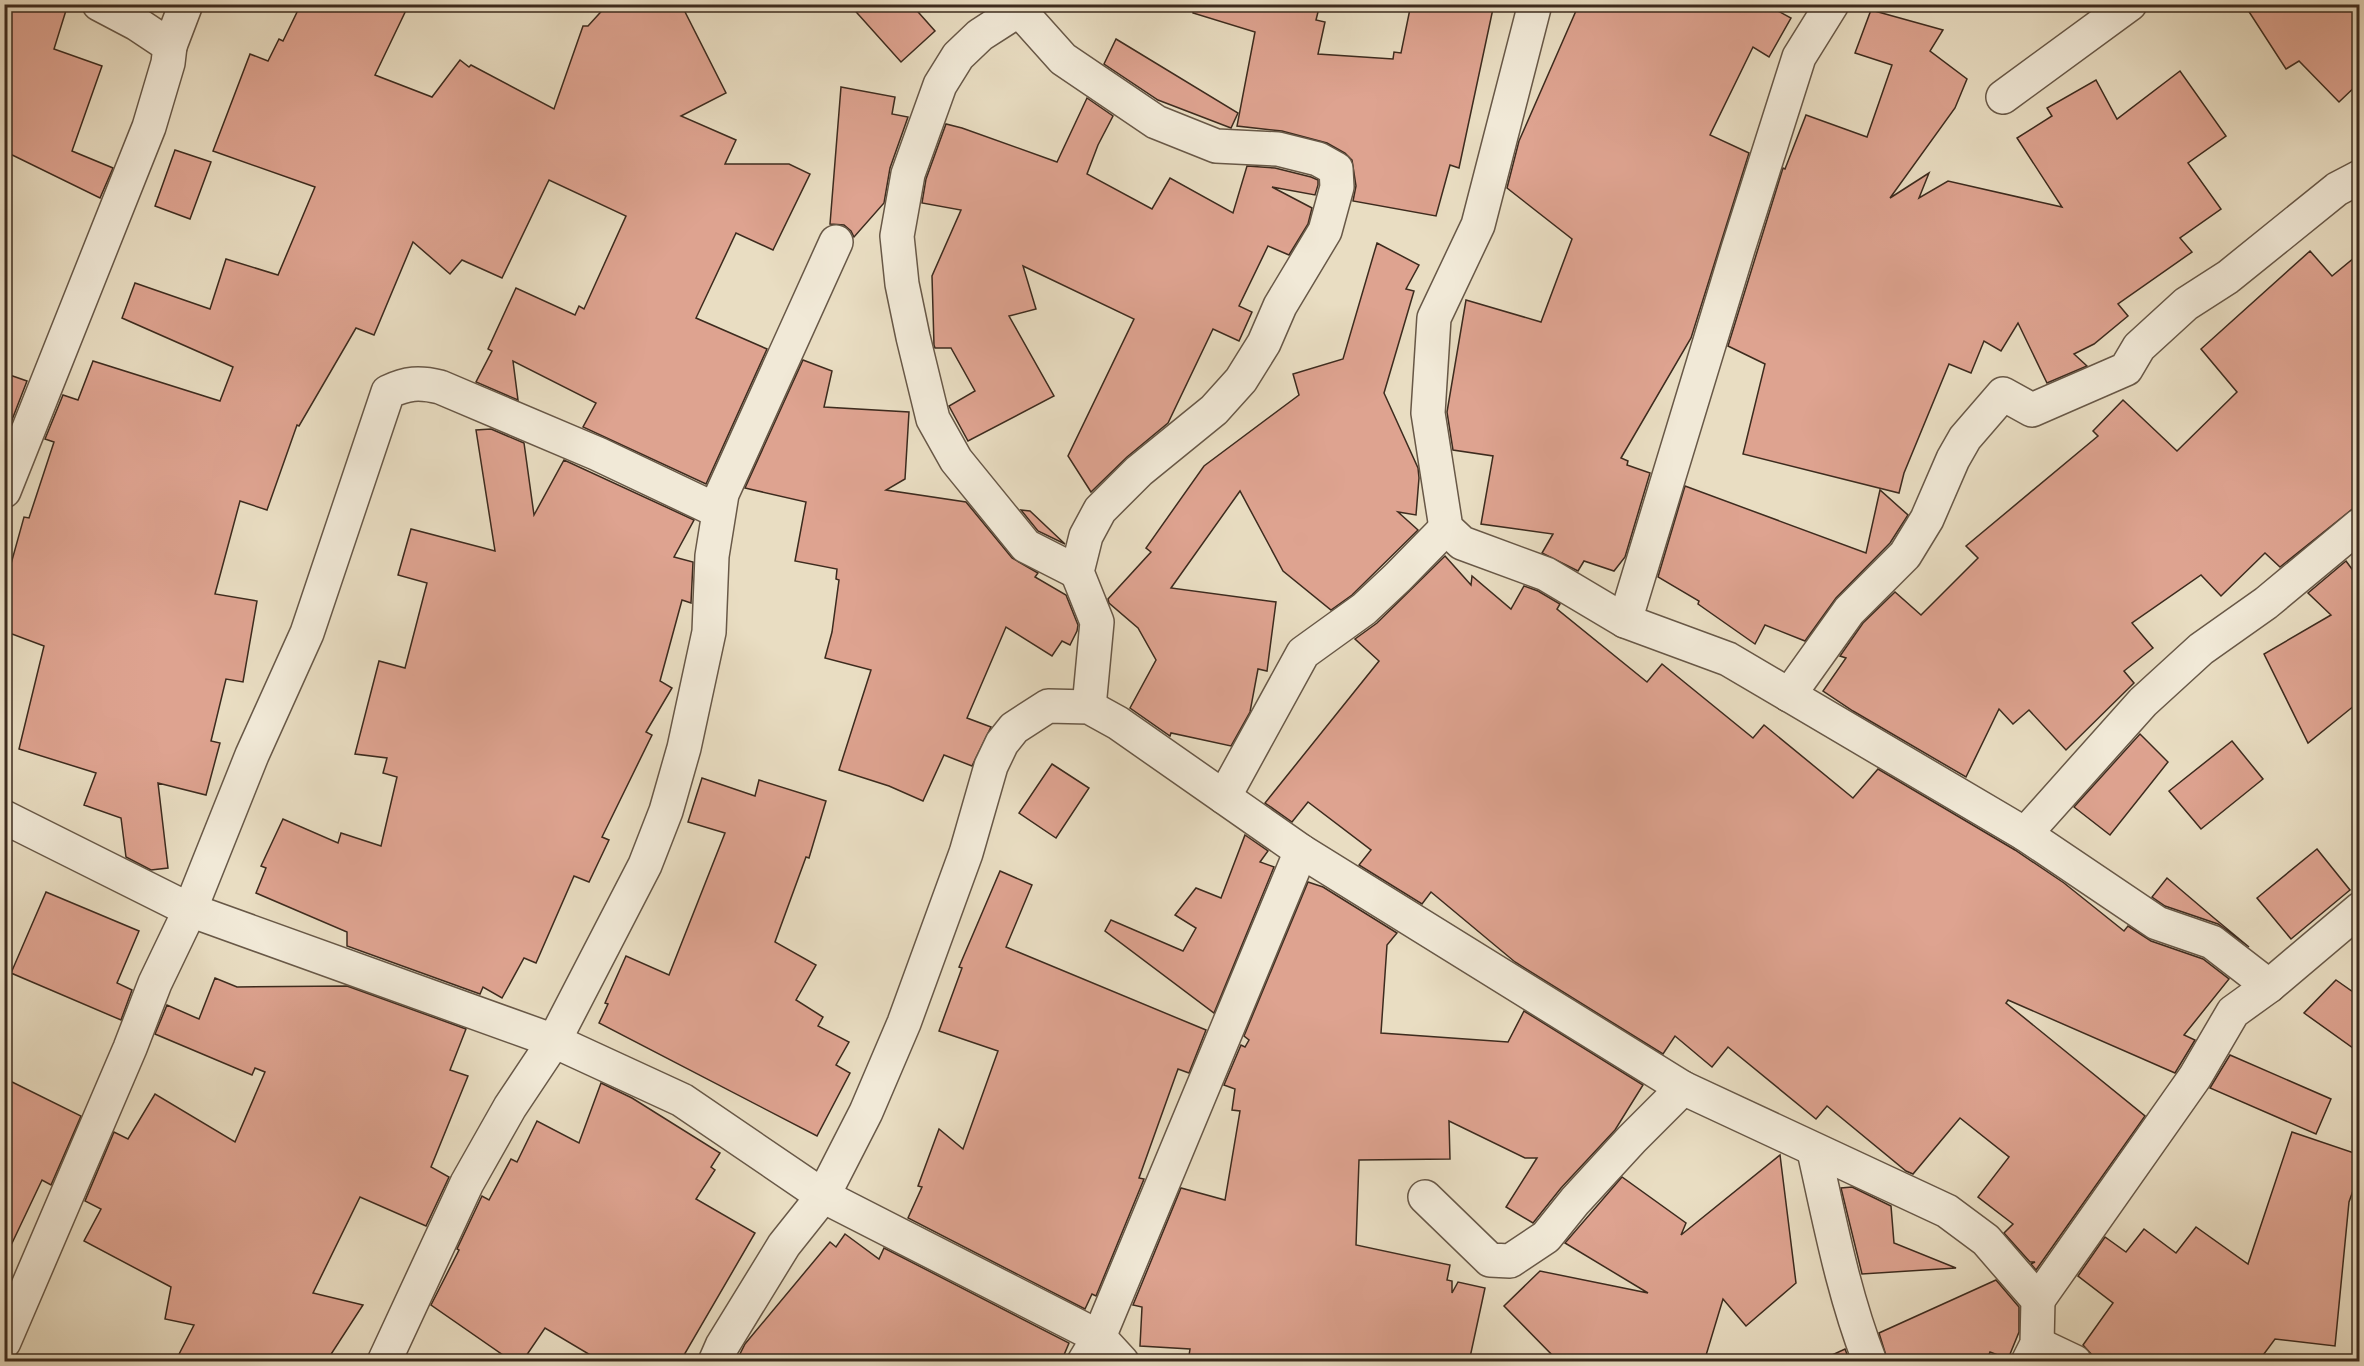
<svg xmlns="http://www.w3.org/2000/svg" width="2364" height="1366" font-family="Vollkorn,serif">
<rect width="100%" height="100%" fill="#e9ddc2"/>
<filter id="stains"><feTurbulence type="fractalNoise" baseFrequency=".00333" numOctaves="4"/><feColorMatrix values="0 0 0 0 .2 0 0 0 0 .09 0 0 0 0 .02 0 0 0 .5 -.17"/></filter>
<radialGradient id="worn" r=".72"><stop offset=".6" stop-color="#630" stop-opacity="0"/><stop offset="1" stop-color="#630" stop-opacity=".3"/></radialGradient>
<g fill="#dea390" stroke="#3d2b1e" stroke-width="1.5">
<polygon points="4,4 68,4 54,49 102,66 72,151 113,168 100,198 4,151"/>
<polygon points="301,4 409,4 375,75 432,97 460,60 469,67 471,65 554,109 583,26 588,26 608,4 681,4 726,93 681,116 736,140 725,164 789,164 810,174 773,250 736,233 696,318 767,349 706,484 583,427 596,403 513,361 518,400 476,382 492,351 488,349 516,288 575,315 579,306 584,309 626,216 549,180 502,278 462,260 450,274 413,242 374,335 356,328 299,426 297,425 267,510 240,501 215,594 257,601 243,682 226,679 211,741 220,743 206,795 158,783 168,868 151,870 126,857 121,818 84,805 96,773 19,749 44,646 4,631 4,589 24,517 29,518 54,442 45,439 63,395 78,400 93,361 220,401 233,367 122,318 135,283 210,309 226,259 278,275 315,187 213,151 250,54 268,61 279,39 283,41"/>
<polygon points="849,4 911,4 935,31 901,62"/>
<polygon points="1194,4 1320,4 1316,20 1325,22 1318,54 1393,59 1394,52 1401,53 1411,4 1494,4 1459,168 1450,165 1436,216 1353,201 1356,186 1352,160 1345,153 1327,143 1282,131 1237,126 1255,32 1193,13"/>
<polygon points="1579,4 1765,4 1791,18 1769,57 1753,47 1710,135 1749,153 1691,338 1621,458 1628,461 1627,465 1650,473 1625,557 1614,571 1584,561 1578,571 1542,553 1553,534 1481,524 1493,456 1453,450 1447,412 1466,300 1541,322 1572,239 1507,188 1519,141"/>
<polygon points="2244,4 2352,4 2360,17 2360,82 2339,102 2299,61 2286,69"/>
<polygon points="1871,10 1943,30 1930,51 1967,79 1955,108 1890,198 1929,173 1919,198 1948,181 2062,207 2017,138 2052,116 2047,108 2096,80 2117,119 2180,71 2226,136 2188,163 2221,209 2180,238 2192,252 2118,304 2128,316 2094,344 2074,354 2087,366 2047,383 2018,323 2001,351 1984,341 1971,373 1949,364 1904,473 1899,493 1743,454 1765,364 1728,346 1783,168 1785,169 1806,115 1867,137 1892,65 1855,53"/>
<polygon points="1116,39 1238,113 1231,128 1158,100 1104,64"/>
<polygon points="841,87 895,97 892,114 908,117 890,168 884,203 854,237 851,231 844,225 830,224"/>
<polygon points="1087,98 1113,116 1098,145 1087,174 1152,209 1170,178 1233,213 1247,166 1275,168 1311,177 1318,180 1318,185 1315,195 1272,187 1312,208 1308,224 1289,255 1268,246 1239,306 1252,312 1239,341 1213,329 1168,423 1127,457 1091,492 1068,456 1134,319 1023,266 1036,309 1009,316 1054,396 968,441 949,406 975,391 951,348 935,348 934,345 932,276 961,210 922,203 926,179 946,124 962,128 1057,162"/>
<polygon points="175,150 211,162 190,219 155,206"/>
<polygon points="1377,243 1419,265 1406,289 1414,291 1384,393 1418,468 1419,478 1416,515 1398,512 1418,530 1352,595 1331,610 1283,571 1240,491 1171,588 1276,602 1267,671 1258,669 1250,712 1231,746 1171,733 1170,736 1130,708 1156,660 1138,628 1109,603 1108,599 1151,552 1146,548 1204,466 1299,395 1293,374 1343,359"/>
<polygon points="2310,251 2332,276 2360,253 2360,503 2280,567 2265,553 2221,596 2201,575 2132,623 2153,648 2124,671 2134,683 2066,750 2029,710 2013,724 1999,709 1966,777 1853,711 1823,691 1846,658 1840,656 1863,623 1895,592 1921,615 1978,558 1966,546 2098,436 2093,431 2123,400 2177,451 2237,392 2201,349"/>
<polygon points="803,360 832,371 824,407 909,412 905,479 886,490 966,502 1012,558 1038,573 1035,577 1066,595 1078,625 1077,631 1070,645 1062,641 1052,656 1006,627 967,718 991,727 972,766 944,755 923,801 889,786 839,770 871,670 825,658 832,632 839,580 836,579 837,569 795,561 806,502 745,488"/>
<polygon points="4,373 27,381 10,425 4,423"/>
<polygon points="491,429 524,443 534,515 564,460 694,520 674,557 693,562 691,603 682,600 660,681 672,688 646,732 652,735 602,837 609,840 589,882 574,876 536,963 524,958 502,998 483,987 480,994 347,946 347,932 256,893 266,868 261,866 283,819 338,843 341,833 381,846 397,777 383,773 387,758 355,754 379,661 405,668 427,583 398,575 411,529 495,551 476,430"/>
<polygon points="1685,486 1866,553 1880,490 1908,515 1890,543 1836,598 1805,641 1765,625 1755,644 1698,604 1699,601 1658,577"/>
<polygon points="1021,510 1030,511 1065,544 1038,531"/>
<polygon points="1445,556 1471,585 1472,576 1511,609 1524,586 1538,591 1560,604 1557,609 1647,682 1662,664 1753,738 1764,725 1853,798 1878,769 2015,850 2064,883 2124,931 2128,926 2151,941 2203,959 2229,979 2184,1035 2195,1040 2175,1073 2008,1000 2006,1003 2145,1116 2036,1270 2031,1264 2035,1262 2030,1262 2004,1233 2013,1224 1978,1197 2009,1157 1960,1118 1913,1174 1906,1171 1827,1106 1816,1119 1728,1047 1712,1067 1675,1036 1663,1054 1515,962 1431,892 1422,904 1359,865 1371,850 1308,802 1292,822 1265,803 1379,661 1355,639 1377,623"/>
<polygon points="2346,561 2360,580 2360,701 2308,743 2264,654 2331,615 2308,593"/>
<polygon points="2140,734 2168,762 2110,835 2074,807"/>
<polygon points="2232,741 2263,779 2201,829 2169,791"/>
<polygon points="1052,764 1089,788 1056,838 1019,813"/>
<polygon points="702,778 755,796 759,780 826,801 809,858 806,857 775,942 816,965 796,1000 823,1017 818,1026 849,1042 836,1065 850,1073 817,1136 599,1023 608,1004 605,1003 626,956 669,975 725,833 688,822"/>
<polygon points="1245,835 1268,851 1260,862 1274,867 1214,1013 1105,931 1111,920 1183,951 1196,928 1175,915 1196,888 1221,898"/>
<polygon points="2317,849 2350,890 2291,939 2257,898"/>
<polygon points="1000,871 1032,885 1006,947 1206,1030 1189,1073 1178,1069 1139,1178 1144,1179 1096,1296 1092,1294 1085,1309 908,1218 922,1187 918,1186 939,1129 963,1149 998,1051 939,1031 962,968 959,967"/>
<polygon points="2167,878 2214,918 2249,947 2218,924 2165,906 2152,897"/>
<polygon points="1308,882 1323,887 1397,933 1387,945 1381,1033 1508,1042 1524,1011 1643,1085 1615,1130 1561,1188 1533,1223 1506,1207 1537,1158 1525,1158 1449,1121 1450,1159 1359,1160 1356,1245 1450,1265 1447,1280 1452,1281 1452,1293 1458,1282 1485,1288 1469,1362 1188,1362 1190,1349 1140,1346 1142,1307 1133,1305 1181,1188 1225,1200 1240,1111 1232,1110 1235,1089 1224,1085 1241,1045 1245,1047 1249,1040 1244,1036"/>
<polygon points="46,892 139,931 117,983 132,990 121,1020 11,973"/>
<polygon points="215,978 237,987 347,986 466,1029 450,1070 468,1076 431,1167 449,1177 426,1226 360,1197 313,1293 363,1305 326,1362 175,1362 194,1325 165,1319 171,1287 84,1241 101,1209 85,1201 114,1132 128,1139 155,1094 235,1142 265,1072 255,1068 252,1075 155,1034 167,1005 199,1019"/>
<polygon points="2336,980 2360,997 2360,1053 2304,1013"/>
<polygon points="2230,1055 2331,1099 2316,1134 2210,1088"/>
<polygon points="4,1078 81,1116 51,1185 42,1180 4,1260"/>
<polygon points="601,1083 632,1098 720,1153 711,1167 715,1170 696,1199 755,1233 680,1362 602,1362 545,1328 522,1362 513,1362 431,1305 459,1250 457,1249 482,1196 489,1200 511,1159 517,1162 537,1121 579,1143"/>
<polygon points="2292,1132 2360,1155 2360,1171 2349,1202 2335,1346 2275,1339 2258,1362 2105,1362 2092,1355 2083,1345 2113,1303 2078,1276 2105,1237 2126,1252 2144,1229 2176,1253 2196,1227 2248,1264"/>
<polygon points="1780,1155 1796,1283 1746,1326 1723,1299 1704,1362 1559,1362 1504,1306 1540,1271 1648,1293 1565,1243 1622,1177 1686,1223 1681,1235"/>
<polygon points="1852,1187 1891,1206 1894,1243 1956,1268 1862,1274 1841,1188"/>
<polygon points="845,1234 879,1259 884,1248 1069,1343 1061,1362 736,1362 745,1344 830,1242 836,1247"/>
<polygon points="1996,1280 2019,1307 2019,1332 2008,1359 1990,1352 1986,1362 1888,1362 1879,1333"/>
<polygon points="1845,1349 1850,1362 1817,1362"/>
</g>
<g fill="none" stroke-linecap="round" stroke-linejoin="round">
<defs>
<g id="street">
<polyline points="1028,4 980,35 958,56 940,85 908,174 897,236 902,284 913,337 933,419 956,460 1026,546 1077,572"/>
<polyline points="1535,4 1478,225 1434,318 1428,413 1446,528 1462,543 1546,574 1625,621 1728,659 2025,834 2157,923 2212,942 2269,986"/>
<polyline points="1020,11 1063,59 1156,122 1216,146 1278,149 1318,159 1336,169 1337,187 1325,231 1280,306 1264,343 1241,380 1214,410 1139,471 1100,510 1086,536 1077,572 1097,622 1089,707"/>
<polyline points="170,46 186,4"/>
<polyline points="2003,97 2130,4"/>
<polyline points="4,491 149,127 168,63 170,46 137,24 99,4"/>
<polyline points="1625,621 1738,249 1799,57 1832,4"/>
<polyline points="1789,695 1849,611 1905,555 1927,519 1953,459 1965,438 2003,394 2032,410 2126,369 2139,347 2186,304 2228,277 2337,189 2360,177"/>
<polyline points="1224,797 1303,653 1364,609 1398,577 1446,528"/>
<polyline points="4,817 190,910 554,1041 682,1100 823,1196 1099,1337 1122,1362"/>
<polyline points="2025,834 2143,702 2201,649 2266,603 2360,525"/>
<path d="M 1814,1151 C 1830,1222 1843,1293 1870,1362"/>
<polyline points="1425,1197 1490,1260 1510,1261 1546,1237 1575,1201 1632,1139 1683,1088"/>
<polyline points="2038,1300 2195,1077 2233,1012 2269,986 2360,909"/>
<path d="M 4,1342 L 130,1048 L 155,983 L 190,910 L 252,755 L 307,633 L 388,392 C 407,383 419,382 440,387 L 598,454 L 718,511"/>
<polyline points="2037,1344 2075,1362"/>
<polyline points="384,1362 467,1183 510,1107 554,1041 645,865 666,811 684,748 709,632 712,556 722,494 836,242"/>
<polyline points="715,1362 722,1346 784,1245 823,1196 866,1112 904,1023 966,853 991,766 1002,743 1014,728 1048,706 1089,707 1118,723 1301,851 1683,1088 1947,1211 1986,1240 2038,1300 2037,1344 2028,1362"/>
<polyline points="1084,1362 1099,1337 1301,851"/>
</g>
</defs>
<use href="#street" stroke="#685847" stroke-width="36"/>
<use href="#street" stroke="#f1e9d7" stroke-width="33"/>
</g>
<rect width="2364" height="1366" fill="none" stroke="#e9ddc2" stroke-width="24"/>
<rect x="6" y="6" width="2352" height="1354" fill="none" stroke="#3d2b1e" stroke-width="3"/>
<rect x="12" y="12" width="2340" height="1342" fill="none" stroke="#3d2b1e" stroke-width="1.5"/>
<rect width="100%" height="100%" filter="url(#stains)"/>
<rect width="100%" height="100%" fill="url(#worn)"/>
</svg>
